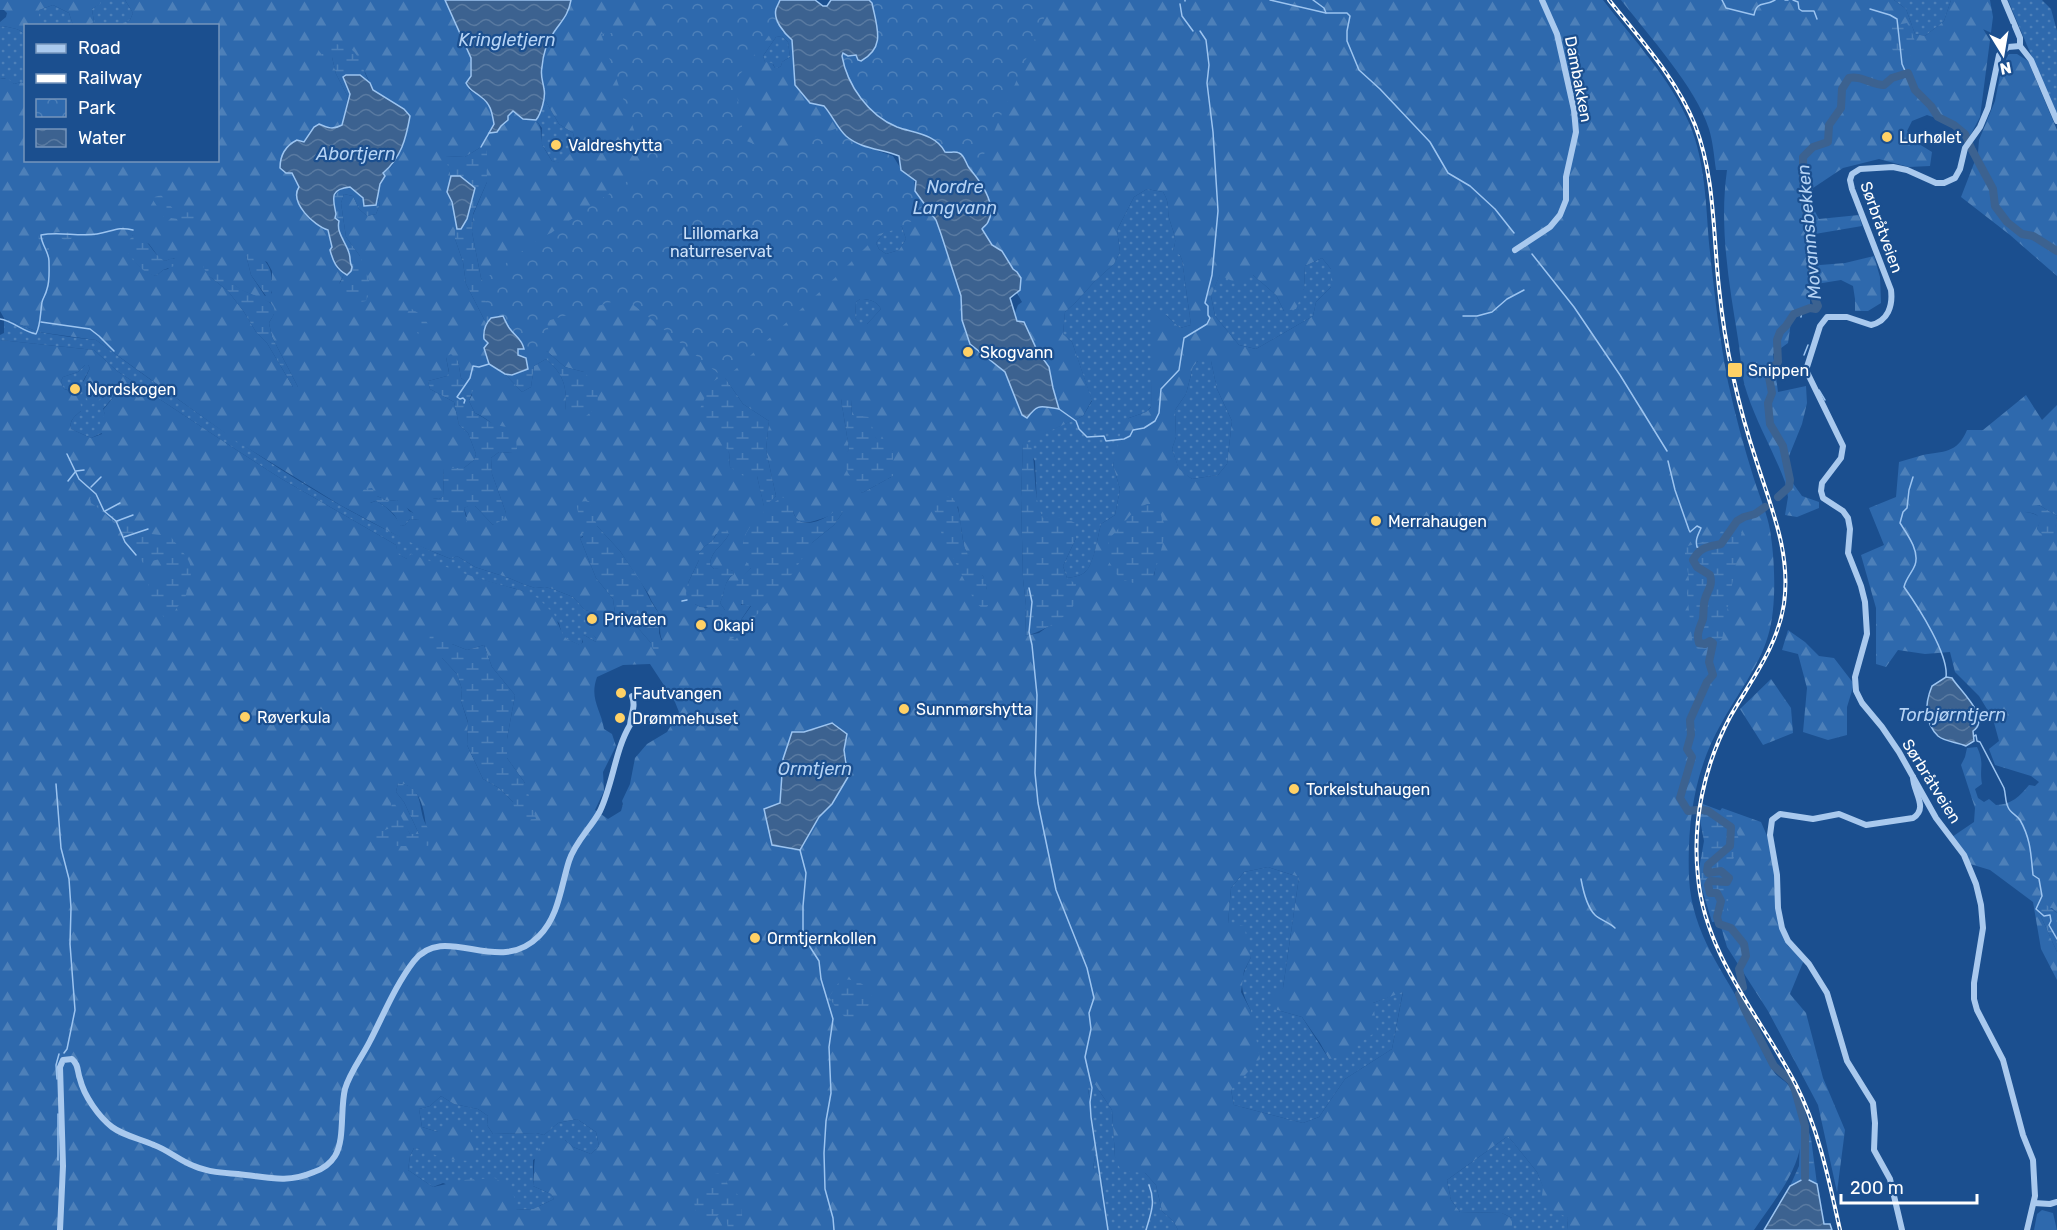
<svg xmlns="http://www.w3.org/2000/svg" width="2057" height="1230" font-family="Rubik,sans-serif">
<defs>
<pattern id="grass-dots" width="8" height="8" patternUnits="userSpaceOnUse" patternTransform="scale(1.5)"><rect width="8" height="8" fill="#2e69ad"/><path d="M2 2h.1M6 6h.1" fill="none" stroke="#4d80b9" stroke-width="1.8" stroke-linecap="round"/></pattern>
<pattern id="forest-firs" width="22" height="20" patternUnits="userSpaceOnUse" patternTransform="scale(1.5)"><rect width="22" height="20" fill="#2e69ad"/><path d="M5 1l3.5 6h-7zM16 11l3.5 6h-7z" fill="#4d80b9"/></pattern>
<pattern id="wetland-marsh" width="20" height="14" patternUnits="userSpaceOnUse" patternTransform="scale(1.5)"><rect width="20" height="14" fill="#2e69ad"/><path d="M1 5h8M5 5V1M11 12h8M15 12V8" fill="none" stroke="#4d80b9"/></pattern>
<pattern id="park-crowns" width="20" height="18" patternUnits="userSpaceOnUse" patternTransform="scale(1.5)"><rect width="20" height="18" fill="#2e69ad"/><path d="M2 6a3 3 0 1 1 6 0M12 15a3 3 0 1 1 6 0" fill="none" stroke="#4d80b9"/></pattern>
<pattern id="water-waves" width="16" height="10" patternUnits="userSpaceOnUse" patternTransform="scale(1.5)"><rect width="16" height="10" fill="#3c6290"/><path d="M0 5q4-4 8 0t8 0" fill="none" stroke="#597aa1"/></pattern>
</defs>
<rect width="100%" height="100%" fill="#1b4f8f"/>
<g fill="url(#grass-dots)">
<polygon points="100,0 125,0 133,13 130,20 124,23 124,25 89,26 94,22 92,9 99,4"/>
<polygon points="1894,0 1951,0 1944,21 1925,36 1915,34 1906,9"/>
<polygon points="2008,0 2042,0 2051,9 2057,31 2057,117"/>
<polygon points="53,5 69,13 73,25 39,26 39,10"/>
<path d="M 0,26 C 9,27 18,28 25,34 L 25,84 L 21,82 L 14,84 L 5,78 L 0,79 Z"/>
<polygon points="782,36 788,42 790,57 782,62 781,66 778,68 775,68 773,64 765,63 763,56 776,37"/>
<polygon points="543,97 559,124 573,133 576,147 563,164 552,161 541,143 542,128 536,120 540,115"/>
<path d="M 1147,189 L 1163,192 C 1171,205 1166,209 1170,221 C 1173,232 1178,239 1173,250 L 1180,255 L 1182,260 L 1191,325 L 1180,328 L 1166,315 L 1152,379 L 1151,407 L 1146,412 L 1129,418 L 1113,465 L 1120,489 L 1115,515 L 1101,524 C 1098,535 1094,564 1086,571 C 1082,576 1073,577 1067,578 L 1063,566 L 1076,538 L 1043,518 L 1037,507 L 1035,461 L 1023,442 L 1083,416 L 1092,401 L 1072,342 L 1063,334 L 1065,312 L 1075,303 L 1095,281 L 1114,264 L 1120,252 L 1117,230 L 1134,197 Z"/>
<polygon points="897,224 902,227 906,239 899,250 886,254 879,249 876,243 888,227"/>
<polygon points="1322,258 1331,269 1331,287 1316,302 1313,316 1256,349 1239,345 1215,316 1211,296 1220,274 1253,275 1276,295 1284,311 1304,289 1305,266"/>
<path d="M 860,299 C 869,299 877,301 881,309 L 867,324 L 860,325 L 855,318 L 856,302 Z"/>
<path d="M 4,318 L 38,332 L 70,337 L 96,340 C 208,421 321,507 451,559 L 457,556 L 475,567 L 509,578 L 523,584 L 535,588 L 545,587 L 553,589 L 573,597 L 585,610 L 593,612 L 599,620 L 589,631 L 596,638 L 596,642 L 584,635 L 581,646 L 567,639 L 562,635 L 559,623 L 523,591 L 407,559 L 397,554 L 396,545 L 280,478 L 235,449 L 117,371 L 94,350 L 0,340 L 0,335 L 4,333 Z"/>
<polygon points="1198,361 1211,361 1217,389 1232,421 1227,464 1218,475 1192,479 1179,470 1172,449 1176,437 1175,410 1186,394 1193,367"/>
<path d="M 85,365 L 88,365 L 90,368 L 83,381 L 103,398 C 108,392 110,384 119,387 L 120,389 L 103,409 L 105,414 L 102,433 L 91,438 L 71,429 C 69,420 75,416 81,411 L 68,390 L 64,389 L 61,381 L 63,377 L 78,372 Z"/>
<path d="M 1268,867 L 1299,877 L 1283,988 L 1277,1010 L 1302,1017 L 1329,1059 L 1373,1003 L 1403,991 L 1392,1049 L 1345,1079 L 1319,1117 L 1303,1123 L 1234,1105 L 1231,1090 L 1251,1011 C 1239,987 1239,981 1251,957 L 1228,924 L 1231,888 L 1244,872 Z"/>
<polygon points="1094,1083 1112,1110 1115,1157 1145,1173 1156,1185 1162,1211 1174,1222 1178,1230 1108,1230 1102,1178 1093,1170 1096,1148 1088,1087"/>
<polygon points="441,1096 454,1104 478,1109 488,1116 487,1125 493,1134 536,1133 544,1135 558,1123 577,1119 596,1132 599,1146 591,1154 573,1147 565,1140 533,1160 533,1186 551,1194 554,1199 533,1209 515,1210 443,1183 433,1187 408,1170 410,1156 414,1148 426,1149 438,1132 422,1127 419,1109 430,1106"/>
<polygon points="1508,1136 1537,1172 1543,1186 1568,1218 1567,1230 1512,1230 1512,1218 1502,1213 1460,1212 1451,1200 1447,1180"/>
</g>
<g fill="url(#forest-firs)" fill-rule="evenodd">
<path d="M 0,0 L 100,0 L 100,4 L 92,9 L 94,22 L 89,25 L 73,25 L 69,13 L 53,5 L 39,10 L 39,25 L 26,26 L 25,34 C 18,28 9,27 0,26 L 0,22 L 6,17 L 7,13 L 4,10 L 0,10 Z"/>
<path d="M 125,0 L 445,0 L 471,58 L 469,90 C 494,104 489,107 497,132 L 501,126 L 508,120 L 508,116 L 513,111 L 523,119 L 536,120 C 544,131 539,133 542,144 C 544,149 549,156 552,161 L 562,163 L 576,147 L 573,133 L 559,124 L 543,97 C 546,87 540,78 542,65 C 546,41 560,22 571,0 L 780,0 L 782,31 L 792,39 L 795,85 L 810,103 L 823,106 L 846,136 L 867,147 L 914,179 L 915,191 L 936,220 L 941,234 L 961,296 L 962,320 L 989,358 L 1005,372 L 1022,415 L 1040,405 L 1057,409 L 1059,408 L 1053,388 L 1049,367 L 1037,350 L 1029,335 L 1026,325 L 1017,321 L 1014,315 L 1018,305 L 1022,302 L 1017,293 L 1020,290 L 1017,272 L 1013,269 L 1002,251 L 992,245 L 982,229 L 990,215 L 988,198 L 928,135 L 895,126 L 876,115 L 855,89 L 846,72 L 841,56 L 843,53 L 848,56 L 854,54 L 858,57 L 1020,0 L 1603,0 C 1633,39 1671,79 1690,125 C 1705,162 1706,204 1709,243 C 1714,290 1719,336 1728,382 C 1735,415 1744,447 1754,479 C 1759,495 1767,513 1770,530 C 1775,560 1777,607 1768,636 C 1759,667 1736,696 1721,724 C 1694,771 1687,824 1689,878 C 1692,935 1724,971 1748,1018 C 1757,1035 1763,1056 1774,1072 C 1778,1078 1785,1080 1789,1086 C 1800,1100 1804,1125 1801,1143 C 1796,1176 1772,1203 1754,1230 L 1567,1230 L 1568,1218 L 1541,1204 L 1543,1187 L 1537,1172 L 1508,1136 L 1447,1180 L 1451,1200 L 1460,1212 L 1502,1213 L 1512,1218 L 1512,1230 L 1178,1230 L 1174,1222 L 1162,1211 L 1156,1185 L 1145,1173 L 1121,1171 L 1115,1157 L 1112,1110 L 1094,1083 L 1088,1088 L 1096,1148 L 1093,1169 L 1102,1178 L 1108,1230 L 0,1230 L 0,340 L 94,350 L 117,371 L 235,449 L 280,478 L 396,545 L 398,554 L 407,559 L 411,554 L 474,577 L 523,591 L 538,598 L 554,614 L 563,635 L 567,639 L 580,645 L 583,642 L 582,637 L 584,635 L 596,642 L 596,638 L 586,630 L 598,620 L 593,612 L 585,610 L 573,597 L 553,589 L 545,587 L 535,588 L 523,584 L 509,578 L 475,567 L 457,556 L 451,559 L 407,541 L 340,505 L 236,441 L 96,340 L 38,332 L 4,318 L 0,311 L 0,79 L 7,78 L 14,84 L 21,82 L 25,84 L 26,160 L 218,160 L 218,26 L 124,25 L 123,23 L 130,20 L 133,13 ZM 782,36 L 788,42 L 790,57 L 782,62 L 781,66 L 778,68 L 775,68 L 772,63 L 765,62 L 763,56 L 776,37 ZM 332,57 L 365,72 L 373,90 L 404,109 L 408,127 L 404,144 L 392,166 L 383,173 L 385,177 C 380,185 375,195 380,204 L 376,214 L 367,216 L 359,209 L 353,196 L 344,194 L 341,203 L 346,237 L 360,256 L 339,284 L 344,274 L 337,269 L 328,229 C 314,226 289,202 299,187 L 292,173 L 304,142 L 314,127 L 336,129 L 342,125 L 348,97 L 336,74 ZM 481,147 L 487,182 L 473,215 L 472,232 L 481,278 L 510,329 L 543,348 L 565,367 L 584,372 L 565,411 C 568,389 564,374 546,359 L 534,366 L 531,387 L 522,392 L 505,374 L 489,363 L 488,343 L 483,333 L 486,323 L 466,284 L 463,262 L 455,239 L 455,212 L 447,192 L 451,176 L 446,156 L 465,157 ZM 1147,189 L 1163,192 C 1171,205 1166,209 1170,221 C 1173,232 1178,239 1173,250 L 1175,253 L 1180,255 L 1182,260 L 1191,325 L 1180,328 L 1166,315 L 1155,311 L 1152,313 L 1151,407 L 1146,412 L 1129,418 L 1122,427 L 1113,465 L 1120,489 L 1115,515 L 1101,524 C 1098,535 1094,563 1086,571 C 1082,576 1073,577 1067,578 L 1065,614 L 1039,633 L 1025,636 L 1026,606 L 1023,579 L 1021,498 L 1023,443 L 1083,416 L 1092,400 L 1072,342 L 1063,334 L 1065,312 L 1075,303 L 1095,281 L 1114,264 L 1120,252 L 1117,230 L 1134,197 ZM 897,224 L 902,227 L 906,239 L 899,250 L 886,254 L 879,249 L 876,243 L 888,227 ZM 133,235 L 149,244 L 160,259 L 165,261 L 173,258 L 175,259 L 168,269 L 163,270 L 156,276 C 138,269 133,262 128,244 ZM 246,255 L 267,262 L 272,271 L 272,293 L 265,296 L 251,275 ZM 1322,258 L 1331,269 L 1331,287 L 1316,302 L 1313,316 L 1256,349 L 1239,345 L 1215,316 L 1211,296 L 1220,275 L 1236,283 L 1253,275 L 1276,295 L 1284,311 L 1296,309 L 1304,289 L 1305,266 ZM 209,276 L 228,280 L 241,290 L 271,303 L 274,314 L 269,323 L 272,337 L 298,387 L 293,387 L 267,343 L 256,332 L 244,312 L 228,291 ZM 860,299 C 869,299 877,301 881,309 L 867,324 L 860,324 L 855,318 L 856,302 ZM 446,357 L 458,361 L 461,378 L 469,384 L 472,395 L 469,401 L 475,413 C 496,422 501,434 513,453 L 499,452 L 491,458 L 492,474 L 506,513 L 493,525 L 475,506 L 468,506 L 464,508 L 467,517 L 432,498 L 439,499 L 444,496 L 443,469 L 464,468 L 474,460 L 476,454 L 468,433 L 459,425 L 454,402 L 430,389 L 428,381 L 447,376 L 449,373 ZM 1198,361 L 1211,361 L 1217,389 L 1232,421 L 1227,464 L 1218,475 L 1192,479 L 1179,469 L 1172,449 L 1176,437 L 1175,410 L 1186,394 L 1193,367 ZM 85,365 L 88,365 L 90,368 L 81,387 L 90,405 C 103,402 107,385 119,387 L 120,389 L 103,410 L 105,414 L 100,422 L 102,434 L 91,438 L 71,429 C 69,420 75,416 81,411 C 82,398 75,392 64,389 L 61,381 L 63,377 L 78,372 ZM 723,375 L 743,404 L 769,421 L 766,450 L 776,496 L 764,506 L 757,476 L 730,467 ZM 841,399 L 851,400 L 852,415 L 876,438 L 893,451 L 893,476 L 862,493 L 844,460 L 849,449 ZM 377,496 L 388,501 L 397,500 C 405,507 414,512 419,520 L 410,519 L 405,525 L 401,526 C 396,515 386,506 376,501 L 370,503 ZM 958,506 L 964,547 L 972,563 L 983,576 L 987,590 L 942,534 ZM 1136,509 L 1158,555 L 1154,576 ZM 793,511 C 794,514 795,518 798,520 C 808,528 831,513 843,512 L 834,525 L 813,542 L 730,636 L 751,605 L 741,605 L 738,582 L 751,568 ZM 597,526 L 620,551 L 649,595 C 651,602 656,607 659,614 C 662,622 658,631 662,640 L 651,643 L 638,628 L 622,621 L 615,613 L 613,599 L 596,578 L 580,538 ZM 716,534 L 729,534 C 723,546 711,550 710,565 L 714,569 L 724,568 L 733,571 L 734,574 C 722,583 726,591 720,603 L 725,610 L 722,615 C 715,610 709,607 700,607 L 695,604 L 688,583 L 699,560 L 699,553 L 704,547 L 713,540 ZM 452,644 L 467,650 L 484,645 L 492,667 L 515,695 L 507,739 L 507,758 L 525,783 L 513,802 L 499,788 L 483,779 L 467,745 L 468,723 L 461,701 L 462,689 L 457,674 L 442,658 ZM 650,664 L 675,702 L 679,712 L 667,732 L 647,744 L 635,758 L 630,784 L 622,801 L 623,804 L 621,811 L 608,819 L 595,810 L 604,791 L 603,772 L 616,746 L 612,734 L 604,729 C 601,709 589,699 597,677 L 623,665 ZM 832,723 L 846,735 L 844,750 L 847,761 L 832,804 L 819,817 L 800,850 L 764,809 L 780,803 L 783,759 L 792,733 L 804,732 ZM 398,783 C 426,785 426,824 427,846 L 391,828 L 391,804 L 410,834 L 419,834 L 404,802 L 396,792 ZM 1268,867 L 1299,877 L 1283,988 L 1272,999 L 1277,1010 L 1302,1017 L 1320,1043 L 1329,1059 L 1340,1057 L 1377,1031 L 1373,1003 L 1403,992 L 1392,1049 L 1345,1079 L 1319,1117 L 1303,1123 L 1234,1105 L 1231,1090 L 1260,1059 L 1251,1011 L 1241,992 L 1244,971 L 1251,957 L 1244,926 L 1228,923 L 1231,888 L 1244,872 ZM 441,1096 L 454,1104 L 478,1109 L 488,1116 L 487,1125 L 493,1134 L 536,1133 L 544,1135 L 558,1123 L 577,1119 L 596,1132 L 599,1146 L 591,1154 L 573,1147 L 565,1140 L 555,1137 C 529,1150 536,1161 533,1186 L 551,1194 L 554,1199 L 533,1209 L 516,1210 L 513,1190 L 495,1178 L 464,1180 L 433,1187 L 408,1170 L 410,1156 L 414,1148 C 426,1149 428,1153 438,1156 C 448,1159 462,1162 473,1160 L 474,1142 L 470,1128 L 452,1121 L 438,1132 L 422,1127 L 419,1109 L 430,1106 Z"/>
<path d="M 1621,0 L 1894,0 L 1906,9 L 1915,34 L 1925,36 L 1944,21 L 1951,0 L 1990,0 L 1993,17 L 1980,117 L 1970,136 L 1960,135 L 1950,123 L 1927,115 L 1912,121 L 1907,131 L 1919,144 L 1932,152 L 1930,166 L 1909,167 L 1879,159 L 1843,168 L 1813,188 L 1812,206 L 1819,219 L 1859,215 L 1862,226 L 1809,235 L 1814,261 L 1820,265 L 1845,263 L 1874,256 L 1880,277 L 1881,303 L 1868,311 L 1855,311 L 1855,299 L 1853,286 L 1841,280 L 1810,285 L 1810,308 L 1792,315 L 1788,343 L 1773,354 L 1778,392 L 1806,386 L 1807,403 L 1802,424 L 1787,461 L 1792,482 L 1802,496 L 1819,502 L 1819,508 L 1797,517 L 1785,515 L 1788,497 L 1785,482 C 1774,452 1757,424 1747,393 C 1741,376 1741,357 1738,339 C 1729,283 1719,227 1727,170 L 1716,170 C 1714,156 1713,142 1709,129 C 1696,87 1648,35 1621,0 Z"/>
<polygon points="2009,54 2017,54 2028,61 2057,130 2057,276 2010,235 1961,197 1978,153 1979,140 1995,101 2002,65"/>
<path d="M 2026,395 L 2042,420 L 2057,405 L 2057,516 L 2039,505 L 2025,512 C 2032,513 2038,514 2041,520 L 2037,529 L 2054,533 L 2057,517 L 2057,913 L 2052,908 L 2038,910 L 2057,952 L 2057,980 L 2041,949 L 2033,902 L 1990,870 L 1967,863 L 1949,839 L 1974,822 L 1975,808 L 1961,765 L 1965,757 L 1967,748 L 1977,747 C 1985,764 1979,767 1982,784 L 1975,789 L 1978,798 L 1984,802 L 1989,799 L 1996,805 C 2011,805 2020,796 2029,785 L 2035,786 L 2039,782 L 2031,776 L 1995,765 L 1989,749 L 1999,741 L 1993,719 L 1979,696 L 1955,672 L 1950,652 L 1925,654 L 1898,650 L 1886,667 L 1876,664 L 1876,608 L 1861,555 L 1884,545 L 1869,508 L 1896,497 L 1899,462 C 1907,460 1915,457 1923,455 C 1943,451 1957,454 1967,430 L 1983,430 Z"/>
<polygon points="1788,630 1805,642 1819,656 1834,658 1854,684 1847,707 1847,735 1828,740 1803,732 1807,688 1798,654 1782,650"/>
<polygon points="1771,679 1791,708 1793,733 1763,745 1740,709"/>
<polygon points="1722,808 1761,822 1768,838 1775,873 1783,936 1788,946 1804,960 1790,994 1806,1013 1823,1078 1845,1130 1837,1192 1818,1105 1768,1011 1727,947 1718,917 1710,825"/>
</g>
<g fill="url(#wetland-marsh)">
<path d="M 1907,23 C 1915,38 1919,44 1908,59 L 1897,60 L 1891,46 L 1892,26 Z"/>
<path d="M 325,42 C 362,48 354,52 370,83 L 360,75 L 346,75 L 350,94 L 348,97 L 336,74 L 332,57 L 323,56 L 319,51 L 319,45 Z"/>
<polygon points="481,147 487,151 487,182 473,214 472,232 481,278 503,316 491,318 486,323 466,284 463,262 455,239 455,212 457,229 469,209 475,188 460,176 451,176 445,156 465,157"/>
<path d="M 350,187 L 363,199 L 363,204 L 376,205 L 378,200 L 380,204 L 376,214 L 367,216 L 359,209 L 353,196 L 344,194 L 341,203 L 346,237 L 360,256 L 368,277 L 371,288 L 366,301 L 354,303 C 341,293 336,290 344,274 L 347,275 L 350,258 L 337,228 L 332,199 L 341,188 Z"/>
<polygon points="161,195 175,211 193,213 195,217 192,221 171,218 167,222 153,200 155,197"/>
<polygon points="67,230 75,232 71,239 64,240 58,236 49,237 49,260 42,251 38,236 45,232 54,233"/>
<path d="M 133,235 C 149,236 152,255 165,261 L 172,258 L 175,259 L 177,265 L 163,270 L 156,276 C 143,274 129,258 125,246 Z"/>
<path d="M 252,252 C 266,259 272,267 272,283 C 272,289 273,292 269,297 L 266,296 L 251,275 L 246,255 Z"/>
<path d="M 205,264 C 222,263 226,279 239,288 C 247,294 268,298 273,306 C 277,313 272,317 269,323 L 272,337 L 298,387 L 295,389 L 293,387 L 267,343 L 256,332 L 244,312 L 228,291 L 209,276 L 203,267 Z"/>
<path d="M 410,308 C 421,314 427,320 432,332 L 428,336 L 418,334 L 407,314 Z"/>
<path d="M 543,348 L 565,367 L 584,372 L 597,387 L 598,406 L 580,421 L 565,411 C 568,389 564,374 546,359 L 534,366 L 531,387 L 522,392 L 505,374 L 512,375 L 526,359 Z"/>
<path d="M 451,354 L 458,361 L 461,378 L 474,387 L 469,401 L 475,413 C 487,419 493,426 507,427 L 516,437 L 517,449 L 513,453 L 499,452 L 491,458 L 492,474 L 506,513 L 504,519 L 493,525 L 475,506 L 469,506 L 464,508 L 467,522 L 464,523 L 444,515 L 431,501 L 432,498 L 439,499 L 444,496 L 443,468 L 464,468 L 474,460 L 476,454 L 468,433 L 459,425 L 454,402 L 430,389 L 428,381 L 447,376 L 449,372 L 446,357 Z"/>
<polygon points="723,375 743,404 769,421 766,450 776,496 764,507 757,476 745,477 730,467 729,452 699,411 711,383"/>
<polygon points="848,394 851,400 852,415 869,417 876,438 885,439 893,451 893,476 862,493 848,473 843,459 849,449 841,399"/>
<path d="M 1023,442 L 1031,446 C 1037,469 1032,496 1043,518 C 1054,516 1065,517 1075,523 L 1076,538 L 1063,566 L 1067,578 L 1076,584 C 1075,590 1076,598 1074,604 C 1069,618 1039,633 1025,636 L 1026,606 L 1023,579 L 1021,498 Z"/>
<path d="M 372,488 L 377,496 L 388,501 L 397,500 L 405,504 L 409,511 L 418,515 L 419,520 L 410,519 L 405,525 L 401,526 L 398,523 C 397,514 384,505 376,501 L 365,504 L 361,501 L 360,496 L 364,489 Z"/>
<path d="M 934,494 L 953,498 C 962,512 960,529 964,545 C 967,558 979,566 984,578 C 988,587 987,597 988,606 L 983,609 L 975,602 L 942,535 L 931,499 Z"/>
<path d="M 94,495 L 99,496 L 129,519 L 142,533 L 170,536 C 195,567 195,563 184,602 L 177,607 L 171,619 L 165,619 L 152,599 L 148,583 L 166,577 C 167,569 167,564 160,559 L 143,563 C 131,543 111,515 91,503 L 90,498 Z"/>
<path d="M 781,497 L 793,501 C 793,507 792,514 797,519 C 807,529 831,517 837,508 L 843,512 L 834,525 L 813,542 L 792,574 L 735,640 L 729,637 L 751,606 L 735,603 C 731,586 739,579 751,568 C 727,539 760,515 781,497 Z"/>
<polygon points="589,501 597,526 620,551 641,582 652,603 660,615 659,633 663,645 661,649 653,649 651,643 638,628 622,621 615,613 613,599 596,578 580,538 583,537 576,502"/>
<path d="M 1147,504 L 1154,504 C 1160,513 1164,519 1165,530 C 1166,535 1154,578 1151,581 C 1142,588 1128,581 1119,578 L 1106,557 L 1109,539 L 1136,509 Z"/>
<path d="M 2039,505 L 2057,516 L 2055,532 L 2051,536 C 2045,536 2040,535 2037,529 L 2040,521 C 2038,513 2032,513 2025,512 L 2026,507 Z"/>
<polygon points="1726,523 1743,525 1722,639 1704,651 1693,647 1687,593 1689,580 1684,547 1717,538"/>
<path d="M 719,530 L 727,530 L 729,534 C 723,546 711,550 710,565 L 714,569 L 724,567 L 733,571 L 734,574 C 723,581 726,592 720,603 L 725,610 L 725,614 L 722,615 L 706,607 L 700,607 L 695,604 L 688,605 L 686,593 L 688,583 L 699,560 L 699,553 L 704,547 L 713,540 Z"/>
<polygon points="430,630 446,631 452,644 467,650 484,645 492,667 515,695 507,739 507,758 525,783 536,819 517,820 513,802 499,788 483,779 467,745 468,722 461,701 462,689 457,674 442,658 429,650"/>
<path d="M 398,783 C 425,786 417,807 426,825 C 428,829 432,833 435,837 L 433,844 L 427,846 L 373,846 L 369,835 L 391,828 L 391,803 L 394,802 L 410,834 L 419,834 L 404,802 L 396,792 Z"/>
<polygon points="1703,804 1732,815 1740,843 1732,862 1726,921 1712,922 1702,889 1699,869 1704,841 1699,815"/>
<polygon points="2044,903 2057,913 2057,952 2038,910 2039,905"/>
<path d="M 841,979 C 859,980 864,982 873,998 L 861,1018 L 848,1020 L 836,1008 L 829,997 Z"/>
<polygon points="1801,1110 1811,1138 1817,1184 1805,1178 1790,1186 1799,1166"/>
<path d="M 723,1173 L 728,1185 L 741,1198 L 743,1230 L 728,1230 L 726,1216 L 722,1213 C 709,1220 710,1224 696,1214 L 693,1195 L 715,1174 Z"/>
</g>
<g fill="url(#park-crowns)">
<polygon points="657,0 781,0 779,22 735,81 744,140 777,153 842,126 855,143 893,156 928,213 894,230 879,234 838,275 725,379 625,298 547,321 551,348 517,372 478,284 540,238 551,233 647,168 601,34 664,28"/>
<polygon points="865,0 1052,0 974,177 922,133 883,123 858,98 841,56 862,60"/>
</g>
<polygon fill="#2e69ad" points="2042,1210 2053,1213 2057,1230 2034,1230 2037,1214"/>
<g fill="url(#water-waves)" stroke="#9cc4f0" stroke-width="1.5">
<path d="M 445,0 L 571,0 C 568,16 562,20 554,32 C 547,42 543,54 542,67 C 540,76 543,81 544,89 C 546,97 541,114 536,120 L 523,119 L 513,111 L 508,116 L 508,120 L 501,126 L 497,132 L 489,133 L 494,124 C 492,113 491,104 481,97 C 475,92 470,91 466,83 L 471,76 L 471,58 Z"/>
<path d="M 780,0 L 815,0 L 823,6 L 827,6 L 831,0 L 869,0 L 872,3 C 877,28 886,47 861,61 L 858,60 L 856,55 L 848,56 L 843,53 L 842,56 C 847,85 869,116 897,127 C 914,133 936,134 945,152 C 949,153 956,151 959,153 C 965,155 966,165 970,169 C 980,181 998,205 988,222 C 987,225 984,226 982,229 L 992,245 L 1002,251 L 1013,269 L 1017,272 L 1021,278 L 1020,290 L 1010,298 L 1017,321 L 1024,322 L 1037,350 L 1049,367 L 1053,388 L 1059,409 C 1041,407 1039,402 1027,418 L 1022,415 L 1005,372 L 970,344 L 962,320 L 961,296 L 941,234 L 936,220 L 915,191 L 916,181 L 901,170 L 899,156 C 882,149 861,149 846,136 C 838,129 832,115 824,106 L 810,103 L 795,85 L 792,40 C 784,33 773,20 776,9 C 777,6 779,3 780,0 Z"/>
<path d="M 346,75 L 360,75 L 370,83 L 373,90 L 404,109 L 410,116 C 406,139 401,158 383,173 L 385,176 L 380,184 L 376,205 L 364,206 L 363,198 L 350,187 C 329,189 333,199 336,214 L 335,218 L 339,221 C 336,233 346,242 349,253 C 351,259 349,262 352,267 L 351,271 L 347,275 C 336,269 333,261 330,250 L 332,247 L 328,230 C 314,226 289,202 299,187 L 292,173 L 286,173 L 280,168 C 280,156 285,146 297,140 L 304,142 L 314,127 L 319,124 C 328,128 333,130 342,125 L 350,94 L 343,77 Z"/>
<polygon points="451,176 460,176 475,188 467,219 461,229 457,229 452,202 447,192"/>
<path d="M 503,316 C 505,320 507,325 510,329 C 516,337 522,339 524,349 L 518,349 L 518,355 L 526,358 L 528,369 L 512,375 L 505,374 L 489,364 L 484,348 L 488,343 L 484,339 C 483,330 485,324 491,318 Z"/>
<path d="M 1946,677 L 1952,678 C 1959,690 1992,718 1973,731 L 1974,741 L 1966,746 C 1958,742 1945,742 1938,736 C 1923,721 1925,703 1932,686 Z"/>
<polygon points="832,723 847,734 844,750 848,777 832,804 819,817 800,850 772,845 764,809 780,803 783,759 792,732 804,732"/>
<polygon points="1805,1178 1817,1184 1824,1224 1830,1224 1832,1230 1764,1230 1790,1186"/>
</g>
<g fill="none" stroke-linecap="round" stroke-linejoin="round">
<g stroke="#9cc4f0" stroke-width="1.5">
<polyline points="1270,0 1326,13 1347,13 1350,16 1347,31 1347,41 1359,70 1380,89 1430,142 1448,173 1470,186 1495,209 1514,233"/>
<polyline points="1313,0 1324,8 1326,13"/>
<path d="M 1722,0 L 1726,8 L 1754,15 C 1757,0 1764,7 1775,0"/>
<polyline points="1785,0 1788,0"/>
<polyline points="1793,0 1798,2 1799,9 1802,11 1814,11 1817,19"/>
<polyline points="1185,1 1185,0"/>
<polyline points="1180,4 1182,16 1193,31"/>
<polyline points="1870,9 1890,15 1897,19 1902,64 1906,73"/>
<polyline points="481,147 489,133"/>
<polyline points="1532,254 1574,307 1620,375 1667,451"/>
<polyline points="1463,316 1477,316 1492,312 1507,299 1524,290"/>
<polyline points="1801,317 1802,311"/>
<path d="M 0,319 C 13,321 22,331 36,334 C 41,324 40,314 42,302 C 43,298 46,294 47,289 C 50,281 49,270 49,261 C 49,252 41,244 41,235 C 59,231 78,237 97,234 C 112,232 117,226 133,230"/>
<polyline points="41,322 90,329 99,336 114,351"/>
<polyline points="1804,355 1808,345"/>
<polyline points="1819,390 1825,400"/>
<polyline points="464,403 465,400 463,398 460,399 457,397 470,378 473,366 479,367 489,364"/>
<polyline points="1059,409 1076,421 1079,429 1087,437 1104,436 1106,441 1124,439 1130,436 1133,430 1144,428 1155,421 1159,413 1161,389 1179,370 1184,338 1207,324 1210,318 1208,315 1208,306 1205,303 1212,275 1218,211 1213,132 1207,83 1209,65 1206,40 1200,31"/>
<polyline points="67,454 79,479 96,494 104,511 116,521 125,542 136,555"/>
<path d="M 1668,461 L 1675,490 L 1689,530 L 1690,532 L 1697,526 L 1701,528 C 1698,535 1695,539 1697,547 L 1701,549"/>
<path d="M 1913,477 L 1909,490 L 1907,508 L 1903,512 L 1900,523 C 1907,534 1920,551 1915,565 C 1912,573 1906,578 1904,587 C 1919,608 1949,655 1946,677"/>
<polyline points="68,481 76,471 84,470"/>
<polyline points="91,487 101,477"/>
<polyline points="105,511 120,503"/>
<polyline points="117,521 133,515"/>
<polyline points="124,537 148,529"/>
<polyline points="1029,588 1032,602 1029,632 1032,645 1037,695 1035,773 1038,803 1056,890 1087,968 1094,998 1089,1013 1091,1029 1085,1057 1092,1088 1090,1102 1091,1117 1108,1230"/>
<polyline points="682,601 687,600"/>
<path d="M 1974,736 L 1976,735 L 1977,741 L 1980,742 L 2004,788 C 2006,795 2005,801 2008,807 C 2010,813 2017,815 2020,820 C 2031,839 2031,856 2033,875 L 2039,879 L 2042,896 L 2036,909 L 2044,916 L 2050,915 L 2051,921 L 2049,925 L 2057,939"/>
<polyline points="56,784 61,848 69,879 71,908 70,944 75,1010 67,1049 64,1053"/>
<polyline points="800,850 806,873 803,906 803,936 819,961 821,979 833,1019 829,1047 831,1093 826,1121 824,1153 825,1189 833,1218 834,1230"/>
<path d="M 1581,879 C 1583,890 1587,907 1595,915 C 1600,920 1609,922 1615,928"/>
<polyline points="57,1079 56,1065 59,1054"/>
<polyline points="58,1160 58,1114"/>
<path d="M 1146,1230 C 1151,1213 1156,1202 1149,1185"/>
</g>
<g stroke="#3c6290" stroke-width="8">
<path d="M 1778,497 L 1789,487 L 1790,480 L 1783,446 L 1770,424 L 1768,403 L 1772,393 L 1768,372 L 1778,362 L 1777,340 L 1780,332 L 1786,326 L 1794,314 L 1810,308 L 1816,309 L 1818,306 L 1815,299 L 1815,286 L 1812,272 L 1812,235 L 1811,223 L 1805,208 L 1806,192 L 1803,180 L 1803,157 L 1813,147 L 1828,142 L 1829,125 L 1841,108 L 1842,89 L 1849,78 C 1861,75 1872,85 1884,85 L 1892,78 L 1908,73 L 1915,90 L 1931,106 L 1938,117 L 1954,125 L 1965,134 L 1972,150 L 1993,189 L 1995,206 L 2007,222 L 2022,234 L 2033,236 L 2057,251"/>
<path d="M 1697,810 L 1688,811 L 1680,798 L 1692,757 L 1687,749 L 1691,735 L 1690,720 L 1707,682 L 1713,675 L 1709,662 L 1713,643 L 1710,641 L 1705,644 L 1699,643 C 1696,633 1700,628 1703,619 C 1704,612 1703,605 1705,599 C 1708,589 1713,586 1710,575 L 1697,567 L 1693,560 C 1700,547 1707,547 1721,544 L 1737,521 L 1744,517 L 1755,514 L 1765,507"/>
<polyline points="1702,810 1708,811 1731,827 1730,846 1708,865 1707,871 1708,873 1721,871 1729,878 1727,882 1710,881 1708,885 1710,893 1717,893 1721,901 1717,917 1719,924 1731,928 1744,944 1746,956 1739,969 1743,987"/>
<polyline points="1739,994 1744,1008 1774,1066 1791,1081 1795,1090 1805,1126 1805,1178"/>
</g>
<g stroke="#a9c9ee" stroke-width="6">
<polyline points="2004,0 2020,38 2020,46 2031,60 2057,121"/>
<path d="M 2020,46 L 2008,47 L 1999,55 L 1988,108 L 1980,127 L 1965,148 L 1960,169 L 1955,178 L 1944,183 L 1936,183 L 1907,170 L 1893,167 L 1860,169 L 1852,174 L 1850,180 L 1852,189 L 1891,290 C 1893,306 1888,321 1871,325 L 1847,317 L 1827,317 L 1820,326 L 1806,370 L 1843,446 L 1841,458 L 1822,483 L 1821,491 L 1823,498 L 1843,511 L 1848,518 L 1850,529 L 1848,553 L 1861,586 L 1865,602 L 1867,634 L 1855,677 L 1856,691 L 1862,703 L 1882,727 L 1899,752 L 1936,818 L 1964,855 L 1976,884 L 1981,905 L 1983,928 L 1974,983 L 1974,999 L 1977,1010 L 2003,1060 L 2023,1135 L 2033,1160 L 2035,1196 L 2027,1230"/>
<polyline points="1515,250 1550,227 1560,215 1566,200 1566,177 1576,132 1574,110 1557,34 1542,0"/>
<polyline points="2034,1203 2050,1204 2057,1202"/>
<path d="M 60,1230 L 63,1166 L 60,1067 L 63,1060 L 72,1059 C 79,1065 77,1071 80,1079 C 84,1096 99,1117 112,1127 C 124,1136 141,1139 154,1145 C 168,1150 180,1161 194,1166 C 208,1172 223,1173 238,1174 C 268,1177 285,1184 314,1172 C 323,1169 330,1164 335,1156 C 345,1140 340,1109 345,1089 C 350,1072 362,1057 370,1041 C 383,1016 396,984 414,961 C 445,921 498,978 539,936 C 559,916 561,886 569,861 C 575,842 591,828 600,811 C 613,784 615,750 630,725 C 631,714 636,707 632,696"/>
<path d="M 1902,1230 L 1890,1179 L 1874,1150 L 1875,1123 L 1873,1103 L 1847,1061 L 1827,993 L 1809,964 L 1788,941 L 1782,928 L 1778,908 L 1777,875 L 1770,835 L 1772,820 L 1780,814 L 1813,819 L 1839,814 L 1866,825 L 1913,818 C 1929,808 1913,792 1913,777"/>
</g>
<defs>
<path id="rail" d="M 1609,0 C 1640,39 1676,78 1695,125 C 1715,177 1713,234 1719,288 C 1725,348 1738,406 1757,463 C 1772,510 1791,554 1784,604 C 1777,648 1751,680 1730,717 C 1704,766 1692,822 1698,877 C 1705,956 1761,1017 1796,1085 C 1819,1130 1829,1181 1840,1230"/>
</defs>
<use href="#rail" stroke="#fff" stroke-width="4"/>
<use href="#rail" stroke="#1b4f8f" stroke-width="1.5" stroke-dasharray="4.5" stroke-linecap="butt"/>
</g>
<g fill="#ffd166" stroke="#1b4f8f" stroke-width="2">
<circle cx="1887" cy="137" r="6"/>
<circle cx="556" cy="145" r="6"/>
<circle cx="968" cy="352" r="6"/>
<rect x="1727" y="362" width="16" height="16" rx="3"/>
<circle cx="75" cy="389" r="6"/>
<circle cx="1376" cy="521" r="6"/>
<circle cx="592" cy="619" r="6"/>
<circle cx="701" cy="625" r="6"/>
<circle cx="621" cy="693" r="6"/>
<circle cx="904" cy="709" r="6"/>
<circle cx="245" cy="717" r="6"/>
<circle cx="620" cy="718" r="6"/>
<circle cx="1294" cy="789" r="6"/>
<circle cx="755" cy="938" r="6"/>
</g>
<g text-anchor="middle" stroke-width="4.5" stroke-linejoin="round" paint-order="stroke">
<g font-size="16" fill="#fff" stroke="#1b4f8f">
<text transform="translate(1579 79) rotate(79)" y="6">Dambakken</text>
<text transform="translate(1882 227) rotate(70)" y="6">Sørbråtveien</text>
<text transform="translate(1932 781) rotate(58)" y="6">Sørbråtveien</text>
</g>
<g font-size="16" fill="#fff" stroke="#1b4f8f" text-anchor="start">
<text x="1899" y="143">Lurhølet</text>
<text x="568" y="151">Valdreshytta</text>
<text x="980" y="358">Skogvann</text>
<text x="1748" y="376">Snippen</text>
<text x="87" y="395">Nordskogen</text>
<text x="1388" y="527">Merrahaugen</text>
<text x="604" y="625">Privaten</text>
<text x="713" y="631">Okapi</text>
<text x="633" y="699">Fautvangen</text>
<text x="916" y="715">Sunnmørshytta</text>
<text x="257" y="723">Røverkula</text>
<text x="632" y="724">Drømmehuset</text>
<text x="1306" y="795">Torkelstuhaugen</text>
<text x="767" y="944">Ormtjernkollen</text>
</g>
<g font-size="16" fill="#cfe3fa" stroke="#1b4f8f">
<text x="721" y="239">Lillomarka<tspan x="721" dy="18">naturreservat</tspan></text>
</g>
<g font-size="18" font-style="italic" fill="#b5d3f5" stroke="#1b4f8f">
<text x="507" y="46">Kringletjern</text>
<text x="356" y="160">Abortjern</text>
<text x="955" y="193">Nordre<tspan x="955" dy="21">Langvann</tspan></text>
<text transform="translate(1809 232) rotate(-95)" y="6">Movannsbekken</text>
<text x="1952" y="721">Torbjørntjern</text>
<text x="815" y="775">Ormtjern</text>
</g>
</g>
<rect x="24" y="24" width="195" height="138" fill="#1b4f8f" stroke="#7695bc" stroke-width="1.5"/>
<rect x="36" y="44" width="30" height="9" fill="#a9c9ee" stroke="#7695bc" stroke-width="1.5"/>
<text x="78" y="54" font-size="18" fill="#ffffff">Road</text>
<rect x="36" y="74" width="30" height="9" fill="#ffffff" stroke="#7695bc" stroke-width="1.5"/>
<text x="78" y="84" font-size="18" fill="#ffffff">Railway</text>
<rect x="36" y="99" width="30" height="18" fill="url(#park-crowns)" stroke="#7695bc" stroke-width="1.5"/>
<text x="78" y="114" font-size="18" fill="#ffffff">Park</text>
<rect x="36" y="129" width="30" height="18" fill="url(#water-waves)" stroke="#7695bc" stroke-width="1.5"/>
<text x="78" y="144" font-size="18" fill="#ffffff">Water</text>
<g transform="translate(2003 54) rotate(169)" stroke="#1b4f8f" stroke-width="4.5" paint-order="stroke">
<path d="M0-4.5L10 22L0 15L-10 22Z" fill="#ffffff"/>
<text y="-9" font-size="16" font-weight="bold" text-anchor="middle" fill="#ffffff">N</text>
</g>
<path d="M1841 1194v9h136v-9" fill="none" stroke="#ffffff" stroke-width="3"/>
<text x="1850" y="1194" font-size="18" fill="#ffffff" stroke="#1b4f8f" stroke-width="4.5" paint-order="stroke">200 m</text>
</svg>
